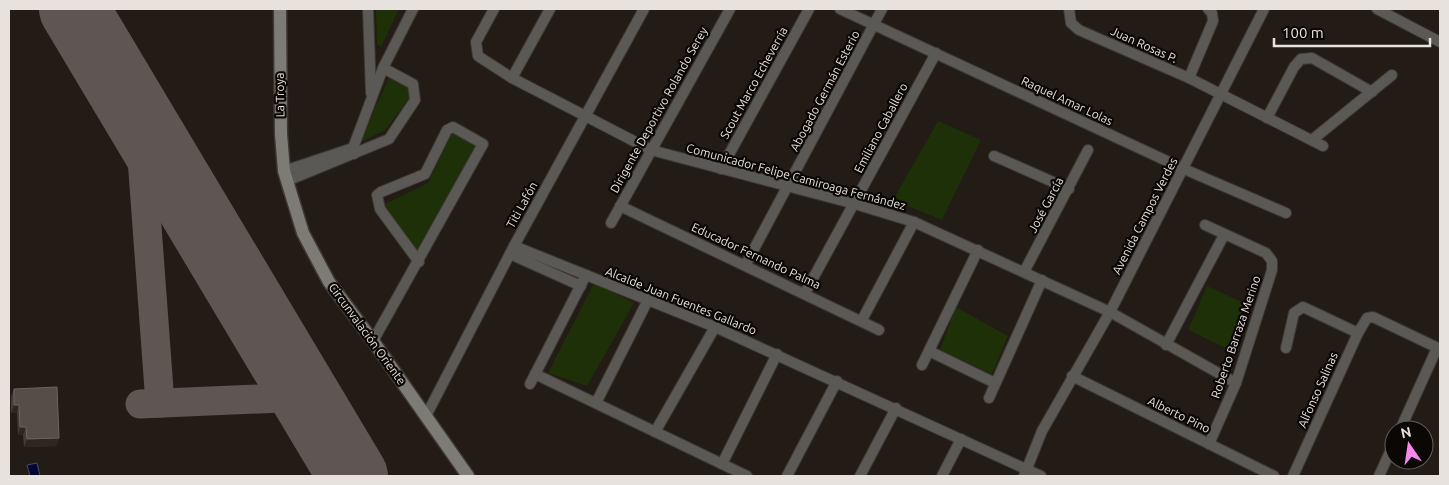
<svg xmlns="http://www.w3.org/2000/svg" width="1449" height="485" font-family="Ubuntu,sans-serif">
<rect width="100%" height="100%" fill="#231b16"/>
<g fill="#1d3007">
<polygon points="376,9 399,9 381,47 377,44"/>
<polygon points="389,78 409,87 412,95 385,130 359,143"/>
<polygon points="938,121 981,140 942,220 893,200"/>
<polygon points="453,131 478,145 420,255 383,205 428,183"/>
<polygon points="594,283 634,303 587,386 548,373"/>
<polygon points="1207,286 1244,303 1232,351 1188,330"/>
<polygon points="956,307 1008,336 992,374 940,350"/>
</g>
<polygon fill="#000734" stroke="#464967" points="37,463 40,476 30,476 27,465"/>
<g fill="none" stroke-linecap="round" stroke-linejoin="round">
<g stroke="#5d5652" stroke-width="29">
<polyline points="139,118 160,403"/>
<polyline points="140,404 305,397"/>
</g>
<polyline stroke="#5d5652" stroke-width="70" points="74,9 353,476"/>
<defs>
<g id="street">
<polyline points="368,9 371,93"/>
<polyline points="494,9 476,42 478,56 512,78 651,150 855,204 914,222 1110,312 1236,383"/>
<polyline points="840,9 1184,169 1286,213"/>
<polyline points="1069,9 1071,23 1079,30 1189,78 1323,146"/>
<polyline points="1377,9 1440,42"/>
<polyline points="512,78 550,9"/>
<polyline points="1189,78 1213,21 1212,13 1208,9"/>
<polyline points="1267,118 1294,67 1301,59 1312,58 1372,92"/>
<polyline points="1312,140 1392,75"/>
<polyline points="354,154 353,148 383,68 413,9"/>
<polyline points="994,156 1069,189"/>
<polyline points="721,169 809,9"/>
<polyline points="284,171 350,149"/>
<polyline points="287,181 389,139 415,100 413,84 383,68"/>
<polyline points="620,206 879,330"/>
<polyline points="611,223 730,9"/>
<polyline points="1205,225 1266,253 1272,261 1272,270 1236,383 1209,444"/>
<polyline points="514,246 715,327 1041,476"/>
<polyline points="510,254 581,286"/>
<polyline points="746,264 882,9"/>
<polyline points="1024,272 1088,150"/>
<polyline points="805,293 936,53"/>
<polyline points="862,320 914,222"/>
<polyline points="373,341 483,144 453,127 447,130 425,174 381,192 377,195 380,209 419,262"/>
<polyline points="1166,345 1224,235"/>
<polyline points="1286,348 1294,313 1303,307 1358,333"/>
<polyline points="929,351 995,383"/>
<polyline points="922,365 978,250"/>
<polyline points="535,374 747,476"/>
<polyline points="1072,376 1274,476"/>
<polyline points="530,384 586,275"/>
<polyline points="989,398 1042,280"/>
<polyline points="596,403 648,300"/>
<polyline points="426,416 514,246 644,9"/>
<polyline points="1400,430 1437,348"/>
<polyline points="655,432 715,327"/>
<polyline points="722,464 777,354"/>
<polyline points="787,476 837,381"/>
<polyline points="860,476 896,408"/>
<polyline points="942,476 961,439"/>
<polyline points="1024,476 1042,431 1110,312 1264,9"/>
<polyline points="1293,476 1358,333 1367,318 1373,317 1440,349"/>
<polyline points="1379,476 1394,443"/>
</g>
<polyline id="secondary" points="280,9 281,134 284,171 303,233 329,282 373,341 468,476"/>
</defs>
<use href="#street" stroke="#3f3732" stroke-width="12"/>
<use href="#secondary" stroke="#3f3732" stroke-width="15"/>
<use href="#street" stroke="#5a5955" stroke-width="10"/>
<use href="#secondary" stroke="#7d7b75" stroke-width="12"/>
</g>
<polygon fill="#423b36" points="14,389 59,438 56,446 24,447 23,435 18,435 17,413 11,413 11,397"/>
<g fill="#2e2621">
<polygon points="14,405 19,405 17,413 11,413"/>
<polygon points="20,427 26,427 23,435 18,435"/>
<polygon points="59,438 56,446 24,447 27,439"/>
</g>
<polygon fill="#544d48" stroke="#6b6460" points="57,387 59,438 27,439 26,427 20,427 19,405 14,405 14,389"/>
<g text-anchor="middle" stroke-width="4.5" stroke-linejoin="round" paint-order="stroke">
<g font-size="12" fill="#e8e2df" stroke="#0a0705">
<text transform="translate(1144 45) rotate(24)" y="4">Juan Rosas P.</text>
<text transform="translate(754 83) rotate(-61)" y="4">Scout Marco Echeverría</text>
<text transform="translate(825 91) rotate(-62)" y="4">Abogado Germán Esterio</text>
<text transform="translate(280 95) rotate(-91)" y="4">La Troya</text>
<text transform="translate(1067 101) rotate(25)" y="4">Raquel Amar Lolas</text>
<text transform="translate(659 110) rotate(-61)" y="4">Dirigente Deportivo Rolando Serey</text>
<text transform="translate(881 128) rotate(-62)" y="4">Emiliano Caballero</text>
<text transform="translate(796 177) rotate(15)" y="4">Comunicador Felipe Camiroaga Fernández</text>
<text transform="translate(522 205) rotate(-61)" y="4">Titi Lafón</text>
<text transform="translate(1046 205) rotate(-62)" y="4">José García</text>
<text transform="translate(1145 216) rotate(-63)" y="4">Avenida Campos Verdes</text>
<text transform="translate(756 256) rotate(25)" y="4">Educador Fernando Palma</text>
<text transform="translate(681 301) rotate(22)" y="4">Alcalde Juan Fuentes Gallardo</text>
<text transform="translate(367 334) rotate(54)" y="4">Circunvalación Oriente</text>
<text transform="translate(1236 337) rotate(-71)" y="4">Roberto Barraza Merino</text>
<text transform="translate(1318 390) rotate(-66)" y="4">Alfonso Salinas</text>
<text transform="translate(1179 415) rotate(26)" y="4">Alberto Pino</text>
</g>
</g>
<rect width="1449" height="485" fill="none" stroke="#e8e2df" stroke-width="20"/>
<g transform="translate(1409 445) rotate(347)"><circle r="24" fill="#0a0705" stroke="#635f5c"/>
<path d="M0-4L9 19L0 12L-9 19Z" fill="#f888eb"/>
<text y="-8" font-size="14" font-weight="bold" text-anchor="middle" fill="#e8e2df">N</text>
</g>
<path d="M1274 38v8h156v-8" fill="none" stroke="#e8e2df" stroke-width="2.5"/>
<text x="1282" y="38" font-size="15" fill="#e8e2df" stroke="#0a0705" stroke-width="4" paint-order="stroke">100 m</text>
</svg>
